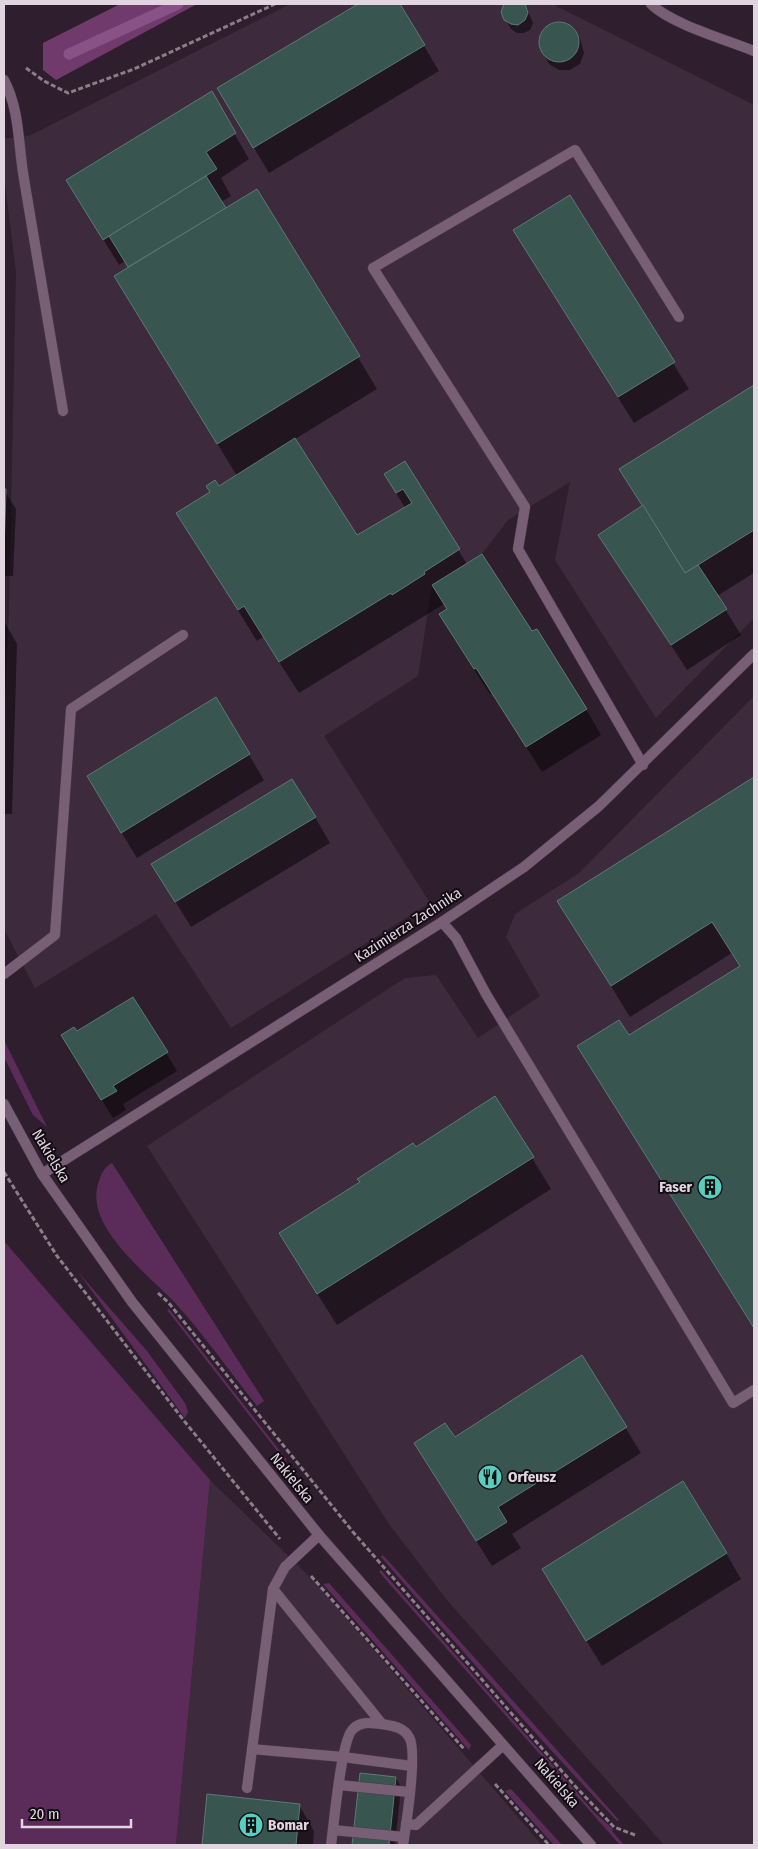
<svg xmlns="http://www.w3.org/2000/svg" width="758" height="1849" font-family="'Fira Sans Condensed',sans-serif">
<rect width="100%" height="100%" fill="#2f1f2e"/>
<g fill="#3e2a3d">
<polygon points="290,4 552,4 754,105 754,618 656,718 555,560 570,482 508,520 482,554 432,585 418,676 324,736 430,903 231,1028 156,914 35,988 4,929 4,717 9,611 16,272 4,176 4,138 18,138 31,135"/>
<polygon points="754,696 754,1845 664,1845 447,1600 389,1524 147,1146 405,978 436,975 478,1038 540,996 506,937 515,914 579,873"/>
<polygon points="210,1480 315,1582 542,1845 176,1845"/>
</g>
<g fill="#5b2c59">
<polygon points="4,1040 47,1127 33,1115 4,1057"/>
<path d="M 112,1163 L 264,1401 L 257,1406 C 230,1372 205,1336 176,1304 C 150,1275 82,1227 99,1181 C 102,1172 104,1168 112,1163 Z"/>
<polygon points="4,1241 210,1480 176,1845 4,1845"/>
<polygon points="78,1272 147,1351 185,1403 188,1412 185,1418"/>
<polygon points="169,1309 287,1460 285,1461 167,1310"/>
<path d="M 383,1555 L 619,1820 L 617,1821 C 535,1735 458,1646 381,1557 Z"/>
<polygon points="381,1570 595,1813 613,1829 612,1831 624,1845 620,1845 379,1572"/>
<polygon points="329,1583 471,1745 469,1750 323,1584"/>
<polygon points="511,1789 562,1845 554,1845 505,1791"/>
</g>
<polygon fill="#703a6d" points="120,4 197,4 56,80 43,70 43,43"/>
<g fill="#0007">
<polygon points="360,4 399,4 439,71 269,173 219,89"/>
<polygon points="505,4 525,5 533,23 530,30 524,33 517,33 511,29 505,19"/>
<polygon points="554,23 566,24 576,31 581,41 584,53 580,64 570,70 559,70 549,64 544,54 540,42 543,30"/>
<polygon points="211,93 249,159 221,178 231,196 221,202 225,209 257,190 377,389 295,439 356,537 405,508 385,474 404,463 467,564 531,633 586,709 601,735 542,772 492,693 490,694 455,640 440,614 448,610 444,604 299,693 263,637 257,641 178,513 237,476 115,276 130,268 125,261 119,265 67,181"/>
<polygon points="570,197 689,389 634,423 530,257"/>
<polygon points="754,386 754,573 717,596 741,635 687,670 600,535 643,506 621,469"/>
<polygon points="4,490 16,509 13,576 4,576"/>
<polygon points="4,621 17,644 12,814 4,814"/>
<polygon points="216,699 264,780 137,858 103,802"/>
<polygon points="754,778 754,1326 579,1046 629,1037 741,967 732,953 630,1017 559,902"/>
<polygon points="315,817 330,843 191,927 153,865"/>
<polygon points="133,998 177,1071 123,1104 126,1110 113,1118 73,1053"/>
<polygon points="415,1148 532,1158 551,1189 337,1325 299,1265"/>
<polygon points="582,1357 641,1453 512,1534 521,1548 492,1566 415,1444 454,1439"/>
<polygon points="726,1553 741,1579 602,1666 558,1595"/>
<polygon points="362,1774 396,1778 401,1787 395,1845 354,1845"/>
<polygon points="208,1796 299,1805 314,1831 313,1845 203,1845"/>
</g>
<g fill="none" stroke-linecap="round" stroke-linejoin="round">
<polyline stroke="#895286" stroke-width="11" points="69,54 178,4"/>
</g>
<g fill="#385550" stroke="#5c7a75">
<polygon points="358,4 400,4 425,45 253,148 217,88"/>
<polygon points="504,4 525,4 528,13 525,20 518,25 511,24 504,20 501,12"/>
<circle cx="559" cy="42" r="20"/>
<polygon points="212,91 236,133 206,152 217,169 103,240 66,180"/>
<polygon points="206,176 226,208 128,267 109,236"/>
<polygon points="257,189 360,356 217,444 114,276"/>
<polygon points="570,195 675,362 618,397 513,230"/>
<polygon points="754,385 754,530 685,573 619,469"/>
<polygon points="295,438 357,535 412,503 403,489 396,493 384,474 405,461 460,549 424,572 425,574 392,595 391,593 279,662 244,606 238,610 176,513 210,492 206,486 215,480 219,486"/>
<polygon points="4,489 6,489 4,552"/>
<polygon points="643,505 685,573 698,565 727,609 671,645 598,535"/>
<polygon points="482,554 532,631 537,629 587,709 526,747 476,668 474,669 439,614 447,609 432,585"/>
<polygon points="216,697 250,754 121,833 87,776"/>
<polygon points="754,777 754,1328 577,1046 619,1020 629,1035 740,966 712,922 611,986 557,901"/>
<polygon points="292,779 316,817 175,902 151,864"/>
<polygon points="133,997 168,1052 113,1086 117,1091 101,1100 61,1035 74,1027 77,1031"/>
<polygon points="495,1096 534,1157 317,1294 279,1233 360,1182 357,1179 413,1143 416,1147"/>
<polygon points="582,1355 627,1427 498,1507 507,1522 476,1541 414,1443 445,1423 455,1437"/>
<polygon points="683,1481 727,1553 586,1641 542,1569"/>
<polygon points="360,1773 396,1777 389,1845 352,1845"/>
<polygon points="207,1794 300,1804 296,1845 202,1845"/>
</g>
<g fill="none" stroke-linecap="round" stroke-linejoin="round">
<defs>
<g id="service">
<path d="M 4,80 C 20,110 18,145 24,179 C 37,257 50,334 63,411"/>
<polyline points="643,765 518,549 525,507 373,268 575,150 679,317"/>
<polyline points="442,922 456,938 486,994 733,1403 754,1390"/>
<polyline points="4,974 55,935 71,709 183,635"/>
<path d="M 273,1589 L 382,1724 C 393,1726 403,1727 409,1737 C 418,1750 406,1826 403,1845"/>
<polyline points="252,1749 343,1757 412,1766"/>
<polyline points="339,1785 409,1792"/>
<polyline points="247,1788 273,1589 285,1567 319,1535"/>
<polyline points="406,1824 416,1825 503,1745"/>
<polyline points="333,1830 404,1837"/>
<path d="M 331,1845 C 334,1825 341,1739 353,1729 C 361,1721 371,1723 382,1724"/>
</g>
<g id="minor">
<path d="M 651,4 C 671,24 727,40 754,51"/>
<polyline points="42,1174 442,922 524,867 599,806 754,654"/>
</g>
<polyline id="tertiary" points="4,1104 42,1174 132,1302 319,1535 591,1845"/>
</defs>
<use href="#service" stroke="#4b3c4a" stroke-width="11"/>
<use href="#minor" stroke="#4b3c4a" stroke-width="11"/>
<use href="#tertiary" stroke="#4b3c4a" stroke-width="11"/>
<g stroke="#8b7d8a" stroke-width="3" stroke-dasharray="5 2.5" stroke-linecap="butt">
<polyline points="26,68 44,81 68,93 134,69 275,4"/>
<polyline points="4,1172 57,1256 185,1422 280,1539"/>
<polyline points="158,1293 168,1302 353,1532 574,1785 614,1827 635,1835"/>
<polyline points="311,1576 464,1749"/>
<polyline points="495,1784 549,1845"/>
</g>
<use href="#service" stroke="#785f76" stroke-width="10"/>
<use href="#minor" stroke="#785f76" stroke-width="10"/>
<use href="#tertiary" stroke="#785f76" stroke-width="10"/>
</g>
<defs>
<symbol id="building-disc" viewBox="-11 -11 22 22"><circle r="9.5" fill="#59cebe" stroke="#130c13"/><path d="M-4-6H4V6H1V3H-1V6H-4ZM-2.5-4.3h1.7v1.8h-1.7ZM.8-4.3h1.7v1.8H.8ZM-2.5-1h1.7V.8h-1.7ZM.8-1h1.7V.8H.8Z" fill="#111"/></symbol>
<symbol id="restaurant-disc" viewBox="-11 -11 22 22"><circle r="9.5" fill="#59cebe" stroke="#130c13"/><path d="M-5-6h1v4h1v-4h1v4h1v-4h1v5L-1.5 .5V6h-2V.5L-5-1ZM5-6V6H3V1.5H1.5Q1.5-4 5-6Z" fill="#111"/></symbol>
</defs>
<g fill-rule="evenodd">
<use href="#building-disc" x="696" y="1173" width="28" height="28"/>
<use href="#restaurant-disc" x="476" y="1463" width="28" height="28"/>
<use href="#building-disc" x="237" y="1811" width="28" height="28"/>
</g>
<g text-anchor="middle" stroke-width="4" stroke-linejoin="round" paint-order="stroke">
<g font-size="15" fill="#e1d6e0" stroke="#130c13">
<text transform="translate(408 925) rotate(-33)" y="5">Kazimierza Zachnika</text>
<text transform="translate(51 1156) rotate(59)" y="5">Nakielska</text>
<text transform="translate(292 1478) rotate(51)" y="5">Nakielska</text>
<text transform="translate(557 1783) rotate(49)" y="5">Nakielska</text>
</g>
<g font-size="15" font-weight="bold" fill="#e1d6e0" stroke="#130c13" text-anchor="start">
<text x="692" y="1192" text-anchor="end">Faser</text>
<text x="508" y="1482">Orfeusz</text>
<text x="268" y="1830">Bomar</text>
</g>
</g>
<rect width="758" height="1849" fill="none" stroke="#e1d6e0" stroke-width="10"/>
<path d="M22 1819v8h109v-8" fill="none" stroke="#e1d6e0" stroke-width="2.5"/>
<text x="30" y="1819" font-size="15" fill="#e1d6e0" stroke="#130c13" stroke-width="4" paint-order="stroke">20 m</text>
</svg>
